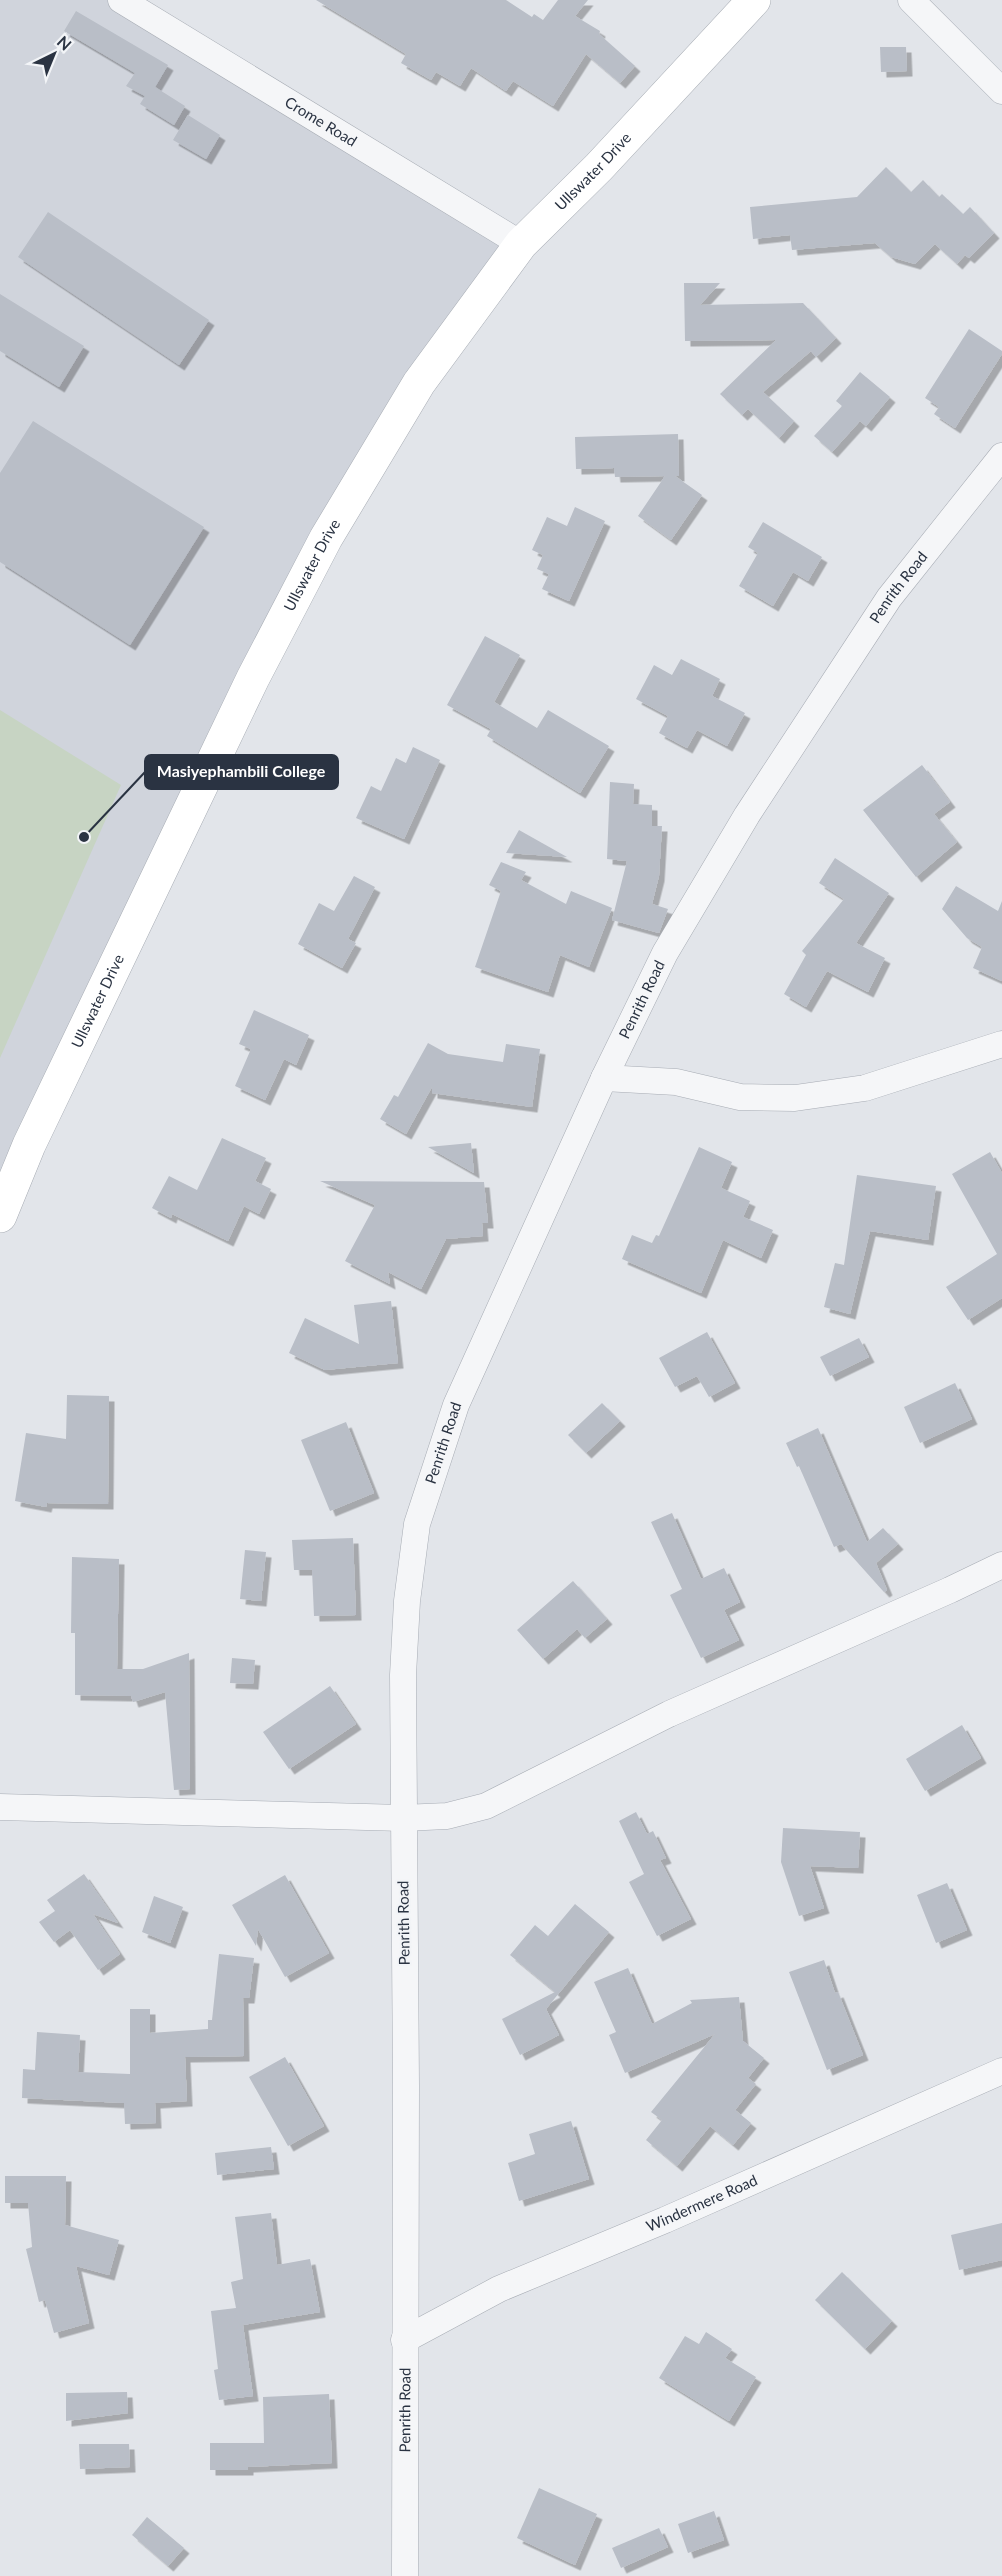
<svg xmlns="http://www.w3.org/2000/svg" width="1002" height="2576" font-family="Lato,sans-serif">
<defs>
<filter id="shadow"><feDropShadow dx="5.5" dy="5.5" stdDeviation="0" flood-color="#0004"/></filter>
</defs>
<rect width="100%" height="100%" fill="#e2e5ea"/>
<polygon fill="#d0d4dc" points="0,0 107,0 510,246 413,378 0,1180"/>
<polygon fill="#c7d4c3" points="0,710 121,785 0,1058"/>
<g fill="#b9bec7" filter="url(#shadow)">
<polygon points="316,0 506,0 532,17 534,14 543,20 558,0 588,0 575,16 600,31 599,34 635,66 620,83 586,54 553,106 513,81 506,91 471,68 460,86 436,72 431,80 401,63 406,54"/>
<polygon points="76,11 168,65 155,87 185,106 174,125 140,104 145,96 126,86 135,73 64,31"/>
<polygon points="880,47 906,47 907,71 881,72"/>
<polygon points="188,115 220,135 206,159 173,140"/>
<polygon points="886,167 911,192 923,180 939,197 942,194 963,214 970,207 994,233 969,258 965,255 957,264 935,244 915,264 891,257 875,243 792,250 790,235 753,239 750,207 857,197"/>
<polygon points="48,212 209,320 179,365 18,257"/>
<polygon points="684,283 720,283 700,305 803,303 836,338 816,357 811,351 763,392 794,421 779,438 748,409 742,415 720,394 776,340 685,341"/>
<polygon points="0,294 84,346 59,387 0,351"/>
<polygon points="969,329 1002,351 1002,354 955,428 934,414 939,407 925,398"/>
<polygon points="860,372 890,397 866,426 860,421 832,452 814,436 842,406 836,401"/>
<polygon points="33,421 204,527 130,645 0,562 0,473"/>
<polygon points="678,434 679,476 675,476 702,495 671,540 638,516 665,476 615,477 614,468 576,469 575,437"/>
<polygon points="575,507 605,521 569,601 542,589 549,574 537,569 543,555 532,550 547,517 567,526"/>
<polygon points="763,522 822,557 808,581 793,572 773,606 739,586 758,553 748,547"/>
<polygon points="485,636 520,655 494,702 537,728 548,710 609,746 580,793 487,736 491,729 447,705"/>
<polygon points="681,659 720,679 712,696 745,713 727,746 697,730 687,748 659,733 668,716 636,699 654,665 672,675"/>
<polygon points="413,747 440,760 404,839 356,818 371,786 381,791 396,758 406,763"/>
<polygon points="922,765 950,802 934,814 957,842 916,877 863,810"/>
<polygon points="610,782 634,784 633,804 652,805 652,826 662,826 659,876 652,904 668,909 659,933 612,920 627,861 607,859"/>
<polygon points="519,830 567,857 506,853"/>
<polygon points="835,858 889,893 856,943 885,958 868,992 827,971 806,1007 784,994 806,955 802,951 844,899 819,883"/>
<polygon points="501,862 526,872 521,880 566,904 571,891 612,908 589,967 560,955 548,992 475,967 501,891 489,885"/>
<polygon points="354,876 375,887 348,939 356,943 342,968 298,944 319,903 334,911"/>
<polygon points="956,886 998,911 1002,901 1002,981 973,968 982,947 967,938 942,909"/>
<polygon points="254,1010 309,1035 296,1065 284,1059 265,1100 235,1086 251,1049 239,1044"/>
<polygon points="428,1043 448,1054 503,1062 506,1044 540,1049 532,1107 432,1093 432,1087 406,1134 380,1119 394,1095 398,1097"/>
<polygon points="222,1138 266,1158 255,1181 271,1189 259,1214 244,1206 228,1241 172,1214 171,1218 152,1208 169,1176 197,1190"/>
<polygon points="471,1143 474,1173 428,1147"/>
<polygon points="699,1147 732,1162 721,1188 750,1201 743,1217 773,1230 761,1258 723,1240 701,1293 622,1259 632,1235 652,1243 656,1235 659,1236"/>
<polygon points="990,1152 1002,1173 1002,1298 968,1320 946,1287 997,1254 952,1174"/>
<polygon points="857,1175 936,1186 928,1240 870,1231 850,1314 824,1307 835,1263 844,1265"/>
<polygon points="320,1181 484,1182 488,1223 482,1223 483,1236 446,1239 421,1289 388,1272 390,1284 345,1261 375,1205"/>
<polygon points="391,1301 398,1363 325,1370 289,1353 305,1318 359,1344 354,1305"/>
<polygon points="707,1332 735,1383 709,1397 697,1376 675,1387 659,1358"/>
<polygon points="859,1338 869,1357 830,1376 820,1357"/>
<polygon points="955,1383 972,1419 920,1443 904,1407"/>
<polygon points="67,1395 109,1396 108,1504 47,1503 46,1507 15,1501 26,1433 66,1439"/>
<polygon points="602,1403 620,1421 586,1453 568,1435"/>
<polygon points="346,1422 374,1493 330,1511 301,1440"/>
<polygon points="818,1428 867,1542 883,1528 898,1544 876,1563 887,1590 884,1592 841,1544 834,1547 799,1466 797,1467 786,1443"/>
<polygon points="672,1513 701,1579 724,1568 740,1602 724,1610 739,1640 701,1658 670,1595 682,1589 651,1522"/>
<polygon points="353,1538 356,1615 314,1616 312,1570 294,1570 292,1540"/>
<polygon points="245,1550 266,1552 261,1601 240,1599"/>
<polygon points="72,1557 119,1559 117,1669 143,1669 189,1653 190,1789 174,1790 165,1692 133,1702 131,1696 75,1695 75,1633 71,1633"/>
<polygon points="573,1581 607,1619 585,1638 577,1629 543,1659 517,1630"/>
<polygon points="232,1658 255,1660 253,1684 230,1683"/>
<polygon points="330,1686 356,1724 289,1769 263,1732"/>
<polygon points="962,1725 981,1758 925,1791 906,1759"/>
<polygon points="636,1812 647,1834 653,1831 666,1858 660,1860 691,1919 657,1936 629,1882 644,1874 619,1821"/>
<polygon points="783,1828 860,1832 858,1868 810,1866 824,1908 799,1916 781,1862"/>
<polygon points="84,1874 118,1923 93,1914 120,1954 98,1970 70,1930 54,1942 39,1922 55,1911 47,1900"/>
<polygon points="285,1875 329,1953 285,1977 258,1929 256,1946 232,1905"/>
<polygon points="947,1883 967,1930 936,1943 917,1895"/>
<polygon points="154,1896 183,1907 170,1943 142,1932"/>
<polygon points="575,1904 609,1932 546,2009 559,2035 520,2055 502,2019 555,1992 510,1955 535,1925 548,1936"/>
<polygon points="219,1954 254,1958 249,1998 243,1998 244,2056 185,2057 187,2101 155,2103 156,2123 125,2124 124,2103 22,2098 23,2069 35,2070 37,2032 80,2035 78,2072 130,2074 130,2009 150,2009 150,2033 208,2029 208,2020 212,2020"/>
<polygon points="824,1960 835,1993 838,1992 863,2055 827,2070 789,1972"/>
<polygon points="628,1968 652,2024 692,2003 690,2000 739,1997 743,2041 764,2058 748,2078 756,2084 735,2110 751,2123 733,2145 710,2126 677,2166 646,2140 662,2120 651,2112 715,2034 625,2073 609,2035 616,2032 594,1982"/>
<polygon points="285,2057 324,2126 288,2146 249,2077"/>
<polygon points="571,2121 589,2179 519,2201 508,2163 535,2154 529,2134"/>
<polygon points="271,2147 274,2169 217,2175 215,2153"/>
<polygon points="5,2176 66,2176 65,2225 119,2240 109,2275 76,2266 89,2323 54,2333 45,2300 39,2302 26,2249 32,2247 28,2203 5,2203"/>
<polygon points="271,2213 277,2265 310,2259 320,2312 243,2325 253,2396 219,2400 214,2370 218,2369 211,2311 236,2308 231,2282 243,2279 235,2217"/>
<polygon points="1002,2223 1002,2260 959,2270 951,2235"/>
<polygon points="842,2272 892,2321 865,2349 815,2300"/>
<polygon points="706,2332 732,2349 725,2358 756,2377 729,2421 659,2378 685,2336 699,2344"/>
<polygon points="127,2392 128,2413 66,2421 66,2393"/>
<polygon points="329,2394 332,2463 248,2467 248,2470 210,2470 210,2443 264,2443 263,2397"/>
<polygon points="79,2444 129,2444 130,2467 80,2469"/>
<polygon points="539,2488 597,2514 575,2565 517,2538"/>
<polygon points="714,2511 724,2540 688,2553 678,2524"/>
<polygon points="147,2517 184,2548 168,2566 132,2535"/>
<polygon points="659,2528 668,2547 621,2568 612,2548"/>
</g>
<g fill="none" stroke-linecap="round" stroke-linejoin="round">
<defs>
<g id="street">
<path id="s1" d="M 121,0 L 521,244"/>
<polyline points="911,0 1002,91"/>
<polyline points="604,1078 676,1082 740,1097 795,1098 865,1088 1002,1044"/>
<polyline points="0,1807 403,1818 447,1816 486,1806 669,1714 950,1590 1002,1565"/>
<path id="s2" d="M 404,2340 L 499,2289 L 665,2220 L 1002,2071"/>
<path id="s3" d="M 405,2576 L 406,2085 L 403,1675 L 407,1601 L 417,1524 L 456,1405 L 604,1078 L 665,953 L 747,815 L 889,598 L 1002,456"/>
</g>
<g id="secondary">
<path id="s4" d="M 0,1216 L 29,1145 L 253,678 L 326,538 L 419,383 L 521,244 L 599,167 L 754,0"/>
</g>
</defs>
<use href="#street" stroke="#a7acb4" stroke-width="27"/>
<use href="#secondary" stroke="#a7acb4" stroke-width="34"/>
<use href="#street" stroke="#f5f6f8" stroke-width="26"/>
<use href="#secondary" stroke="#fff" stroke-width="33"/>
</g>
<g text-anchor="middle" stroke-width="4.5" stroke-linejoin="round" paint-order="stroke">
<g font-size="15" fill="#2a3342" stroke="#f2f4f7">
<text dy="5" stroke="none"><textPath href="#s1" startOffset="234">Crome Road</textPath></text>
<text dy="5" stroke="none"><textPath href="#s4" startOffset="1208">Ullswater Drive</textPath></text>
<text dy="5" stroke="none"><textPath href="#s4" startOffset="722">Ullswater Drive</textPath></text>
<text dy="5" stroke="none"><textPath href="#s3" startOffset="2110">Penrith Road</textPath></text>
<text dy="5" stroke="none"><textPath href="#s3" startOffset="1624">Penrith Road</textPath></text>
<text dy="5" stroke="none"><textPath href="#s4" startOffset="236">Ullswater Drive</textPath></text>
<text dy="5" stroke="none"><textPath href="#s3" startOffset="1138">Penrith Road</textPath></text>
<text transform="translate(404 1923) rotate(-91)" y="5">Penrith Road</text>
<text dy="5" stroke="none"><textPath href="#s2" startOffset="328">Windermere Road</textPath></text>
<text dy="5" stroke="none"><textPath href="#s3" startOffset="166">Penrith Road</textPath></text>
</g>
</g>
<path fill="none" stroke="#2a3342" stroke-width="2" d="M84 837L145 772"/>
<circle fill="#2a3342" stroke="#f2f4f7" stroke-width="2" cx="84" cy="837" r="6"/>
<rect fill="#2a3342" stroke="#2a3342" stroke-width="2" x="145" y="755" width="193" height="34" rx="6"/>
<g font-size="16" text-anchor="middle" font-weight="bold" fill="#fff">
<text x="241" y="777">Masiyephambili College</text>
</g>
<g transform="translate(54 54) rotate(43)" stroke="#f2f4f7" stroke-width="4.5" paint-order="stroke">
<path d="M0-4.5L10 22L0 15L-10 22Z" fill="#2a3342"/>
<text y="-9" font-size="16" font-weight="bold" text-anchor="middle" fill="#2a3342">N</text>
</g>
</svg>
